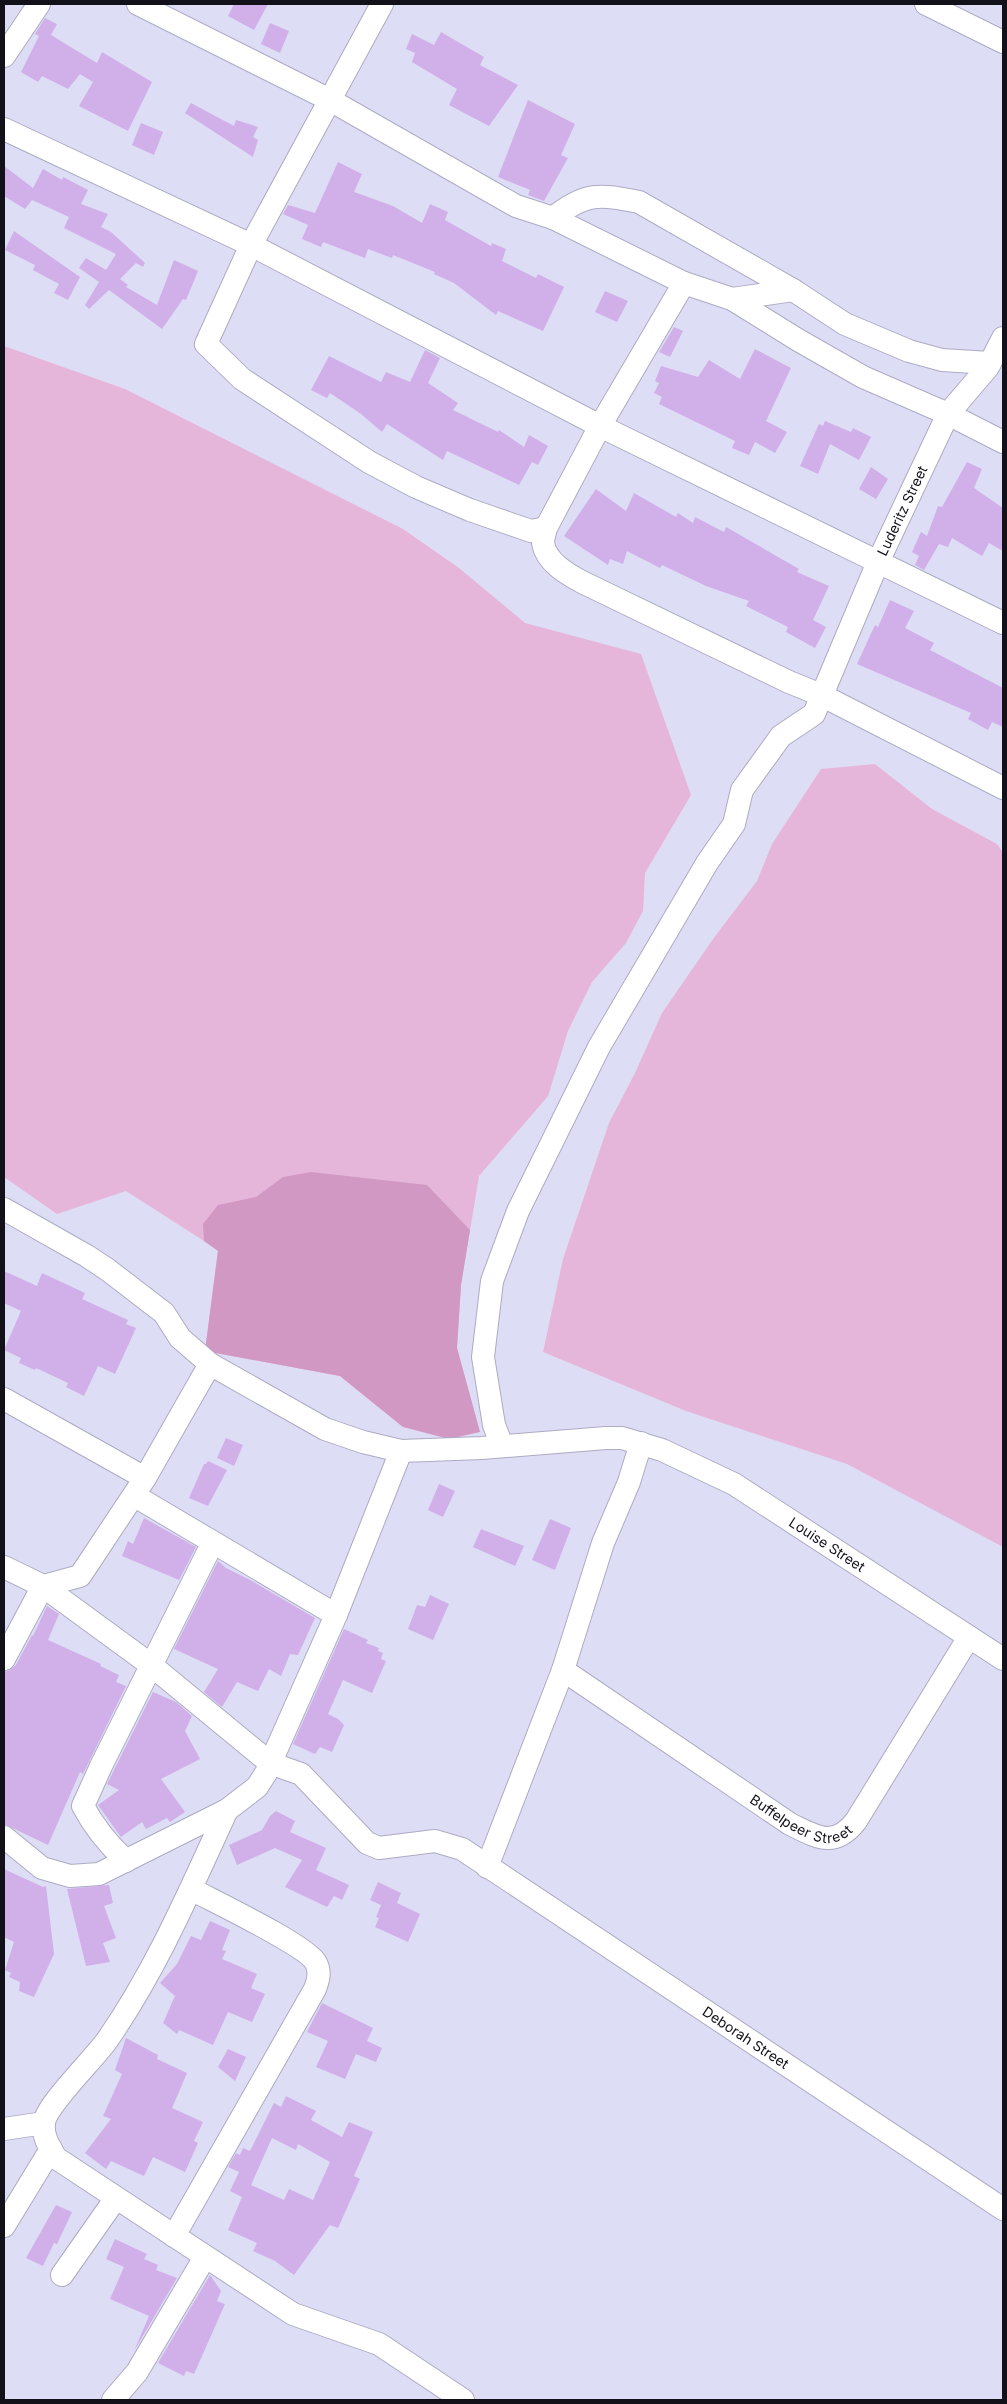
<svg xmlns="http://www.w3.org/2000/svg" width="1007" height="2404" font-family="Inter,sans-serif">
<rect width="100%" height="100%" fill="#deddf6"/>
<g fill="#e6b6da">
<polygon points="4,346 125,389 403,529 459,568 525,623 641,654 691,795 645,873 643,911 626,943 592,982 568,1031 548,1096 479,1176 461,1285 457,1348 480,1432 403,1427 340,1376 205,1351 218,1250 126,1191 57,1214 4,1177"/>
<polygon points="875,764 932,809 997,844 1003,853 1003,1547 847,1464 686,1411 543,1352 563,1259 609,1123 635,1073 662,1013 713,939 757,881 772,844 821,769"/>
</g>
<polygon fill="#d098c3" points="311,1172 427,1185 470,1230 461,1285 457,1348 480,1432 449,1439 403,1427 340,1376 205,1351 218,1251 204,1241 203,1224 218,1205 256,1197 283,1177"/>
<g fill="#d1afe8" fill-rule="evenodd">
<polygon points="234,4 268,4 254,30 228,16"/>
<polygon points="45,18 57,24 51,35 97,63 102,52 152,82 128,131 79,106 93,82 80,74 68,89 42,76 38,82 21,72 39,36 35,34"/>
<polygon points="270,23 289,31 280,53 261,44"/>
<polygon points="441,32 484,57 480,65 518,85 489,126 449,105 457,89 412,62 415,53 406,49 412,34 434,45"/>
<polygon points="528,100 575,124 561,155 568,158 544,201 528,195 530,190 498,177"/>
<polygon points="191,103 234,126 236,120 258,127 253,137 258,140 253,157 185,113"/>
<polygon points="141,123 163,132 154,155 132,145"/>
<polygon points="338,162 362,174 354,192 393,206 422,223 430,204 448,212 445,220 491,246 492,243 506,249 502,261 536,278 538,274 564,287 543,331 498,311 496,315 454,283 434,274 435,272 393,255 392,258 368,249 365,258 323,242 321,247 302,239 308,225 283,214 288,205 315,213"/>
<polygon points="4,166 33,188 43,169 62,180 63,177 88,190 81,204 108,214 101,227 111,232 145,263 143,267 136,263 120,279 128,285 126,287 157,305 174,260 198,271 186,300 183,299 162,329 109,290 89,309 85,305 99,282 79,268 86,258 106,270 116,254 64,228 69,217 32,200 25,209 4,196"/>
<polygon points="14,231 80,277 68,300 54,293 59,284 33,270 35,265 5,250"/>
<polygon points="605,291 628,301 617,322 595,312"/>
<polygon points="674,327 683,331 670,357 659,352"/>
<polygon points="755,349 791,368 766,421 787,432 775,453 755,442 749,455 732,448 735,441 659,404 662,397 654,393 659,383 655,381 661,366 698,377 709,360 740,379"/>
<polygon points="425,350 440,358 428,383 458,403 453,410 498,432 499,430 524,447 529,435 548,446 538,465 532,462 519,485 447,451 443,460 387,424 382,432 361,414 330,393 327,398 311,390 329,356 381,382 386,372 410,382"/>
<polygon points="825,421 851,432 853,428 871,437 859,460 830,444 818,474 800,466 819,424 823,426"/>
<polygon points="967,462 982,469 974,488 1003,508 1003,551 989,543 982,556 952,538 948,547 939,544 924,570 915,565 919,556 912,552 921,532 927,536 938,506 942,507"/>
<polygon points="871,467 888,479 876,499 859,489"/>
<polygon points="596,489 626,511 634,493 676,517 678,513 693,523 695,517 724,532 726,527 799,569 797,572 829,586 813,620 826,627 815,648 786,632 788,627 746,606 749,601 706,586 662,565 660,568 627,551 623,564 610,559 608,565 564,536"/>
<polygon points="890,600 914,611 905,628 934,643 930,650 1003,688 1003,727 992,722 988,730 968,719 971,713 857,664 875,625 878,627"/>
<polygon points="4,1271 37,1286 42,1273 85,1293 82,1299 128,1320 126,1324 136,1328 115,1374 98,1366 84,1396 66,1387 68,1383 36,1368 35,1370 19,1363 21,1358 4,1350 21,1311 4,1303"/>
<polygon points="226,1438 243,1445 234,1466 217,1458"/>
<polygon points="208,1461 227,1470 208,1506 189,1498 204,1464 206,1464"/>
<polygon points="439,1484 455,1491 443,1517 428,1510"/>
<polygon points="144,1518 196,1547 179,1580 122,1556 128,1541 133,1544"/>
<polygon points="550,1519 571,1528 555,1570 532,1560"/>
<polygon points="481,1529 524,1546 515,1566 473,1547"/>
<polygon points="218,1561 226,1568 250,1580 315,1618 298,1655 290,1654 281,1676 269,1669 258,1691 237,1682 222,1707 204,1692 218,1669 174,1649"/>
<polygon points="430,1595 449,1604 433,1640 408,1629 417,1605 425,1607"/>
<polygon points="47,1606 59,1614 48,1640 101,1664 100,1666 119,1675 116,1682 126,1686 83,1774 80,1772 48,1845 4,1824 4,1672 10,1670 16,1665 32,1635 33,1636"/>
<polygon points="344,1629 368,1640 366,1643 379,1648 378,1651 383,1653 381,1659 386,1661 372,1693 343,1680 328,1714 338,1719 344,1725 332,1752 320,1747 315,1754 293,1744"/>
<polygon points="153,1692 176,1702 192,1716 185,1731 200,1759 161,1779 185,1812 170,1822 167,1818 146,1829 142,1822 121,1837 98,1805 119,1790 107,1784"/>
<polygon points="276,1811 295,1821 290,1832 326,1848 316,1870 349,1885 342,1900 334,1896 327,1907 285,1887 302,1860 275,1848 237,1865 229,1845 262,1830 270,1816"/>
<polygon points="4,1869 43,1887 46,1886 54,1954 34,1997 19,1991 20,1982 9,1977 11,1973 5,1970 14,1942 4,1937"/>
<polygon points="378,1882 401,1893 397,1903 420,1914 408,1942 375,1927 379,1918 376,1917 381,1905 370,1900"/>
<polygon points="109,1885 113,1903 104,1906 116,1938 103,1943 110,1962 86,1966 67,1889"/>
<polygon points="210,1921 230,1930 222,1950 226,1951 222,1959 257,1974 251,1988 265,1994 252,2022 228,2012 213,2045 179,2030 177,2034 163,2023 175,1996 160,1983 177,1964 191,1936 201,1940"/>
<polygon points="322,2003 373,2028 367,2041 382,2048 376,2062 356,2054 345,2079 316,2067 328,2041 307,2032"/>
<polygon points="126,2038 158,2055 157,2059 187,2073 172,2108 203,2122 194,2141 198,2143 185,2172 153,2157 144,2176 111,2161 106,2169 85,2153 111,2119 103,2116 122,2074 115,2070"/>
<polygon points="228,2049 246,2057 235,2081 218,2067"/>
<path d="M 286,2096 L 316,2111 L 311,2120 L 342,2137 L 349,2122 L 373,2132 L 354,2176 L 360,2179 L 338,2228 L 330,2225 L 294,2275 L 275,2261 L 253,2251 L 257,2243 L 228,2230 L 242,2197 L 230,2191 L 239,2172 L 228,2167 L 236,2153 L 240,2155 L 243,2148 L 250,2151 L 274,2103 L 281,2107 ZM 272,2138 L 296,2150 L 298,2144 L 330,2162 L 313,2200 L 289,2189 L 284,2200 L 251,2185 Z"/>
<polygon points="56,2205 72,2212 57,2244 54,2243 43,2266 26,2258"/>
<polygon points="115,2239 147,2254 144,2259 158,2265 156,2270 177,2278 134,2351 149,2316 110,2299 124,2267 106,2259"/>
<polygon points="210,2275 221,2291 217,2301 225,2304 194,2374 186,2371 184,2376 158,2363"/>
</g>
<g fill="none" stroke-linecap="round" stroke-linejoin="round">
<defs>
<g id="street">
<polyline points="138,4 330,100 516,206 553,218 684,283 732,299 798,340 863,377 948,414 1003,442"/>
<polyline points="382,4 251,245 206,344 242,379 369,462 416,487 470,510 531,531 546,528"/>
<polyline points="926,4 1003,42"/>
<polyline points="4,56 39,4"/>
<polyline points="4,129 251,245 600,426 1003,623"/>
<path d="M 553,218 C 586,192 599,194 639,202 L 793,290 L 845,324 L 909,351 L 942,360 L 990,363"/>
<path d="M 684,283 L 600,426 L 546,528 C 545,532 543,539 543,543 C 546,562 567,574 582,582 L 789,682 L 821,695 L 1003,788"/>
<polyline points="732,299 793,290"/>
<polyline points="4,1209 87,1256 108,1270 164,1313 180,1338 210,1364"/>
<path id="s1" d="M 4,1399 L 145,1478 L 210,1364 L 325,1429 L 363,1442 L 401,1451 L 482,1448 L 606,1438 L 622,1438 L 662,1450 L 734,1484 L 1003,1659"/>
<path id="s2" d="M 502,1446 L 494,1425 L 483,1357 L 492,1281 L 518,1211 L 599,1047 L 707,863 L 734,824 L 742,790 L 781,736 L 814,714 L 878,562 L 948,414 L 988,367 L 1003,338"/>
<polyline points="135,1496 336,1615"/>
<path id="s3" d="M 4,1567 L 43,1586 L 151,1665 L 270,1763 L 301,1774 L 367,1843 L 379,1848 L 435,1841 L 462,1849 L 1003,2209"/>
<polyline points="4,1659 43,1586 80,1576 145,1478"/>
<path id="s4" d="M 563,1670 L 790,1824 C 817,1837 834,1849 856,1821 L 969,1637"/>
<path d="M 227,1810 C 190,1890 158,1966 108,2039 C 95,2058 46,2105 44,2123 C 42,2136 50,2148 56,2158 L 293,2314 L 379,2344 L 463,2400"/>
<polyline points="4,1837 42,1868 70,1876 99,1874 227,1810 257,1787 266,1773 336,1615 401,1451"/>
<path d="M 126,1861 C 109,1845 94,1827 83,1806 L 101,1766 L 212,1544"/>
<polyline points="487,1867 563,1670 603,1543 629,1482 641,1443"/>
<polyline points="4,2129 44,2123"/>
<polyline points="4,2226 51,2149"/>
<path d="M 174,2236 L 315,1989 C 318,1981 321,1972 316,1963 C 308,1946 213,1901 191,1889"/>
<polyline points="62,2275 116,2198"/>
<polyline points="113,2400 137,2372 205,2257"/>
</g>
</defs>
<use href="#street" stroke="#acabc3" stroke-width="24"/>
<use href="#street" stroke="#fff" stroke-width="22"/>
</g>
<g text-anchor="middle" stroke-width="5" stroke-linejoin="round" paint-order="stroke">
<g font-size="14" fill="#12111a" stroke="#fff">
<text dy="5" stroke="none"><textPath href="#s2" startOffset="1049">Luderitz Street</textPath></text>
<text dy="5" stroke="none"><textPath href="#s1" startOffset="958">Louise Street</textPath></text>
<text dy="5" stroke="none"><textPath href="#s4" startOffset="284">Buffelpeer Street</textPath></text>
<text dy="5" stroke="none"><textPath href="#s3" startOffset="898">Deborah Street</textPath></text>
</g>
</g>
<rect width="1007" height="2404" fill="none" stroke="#12111a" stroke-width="10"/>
</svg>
